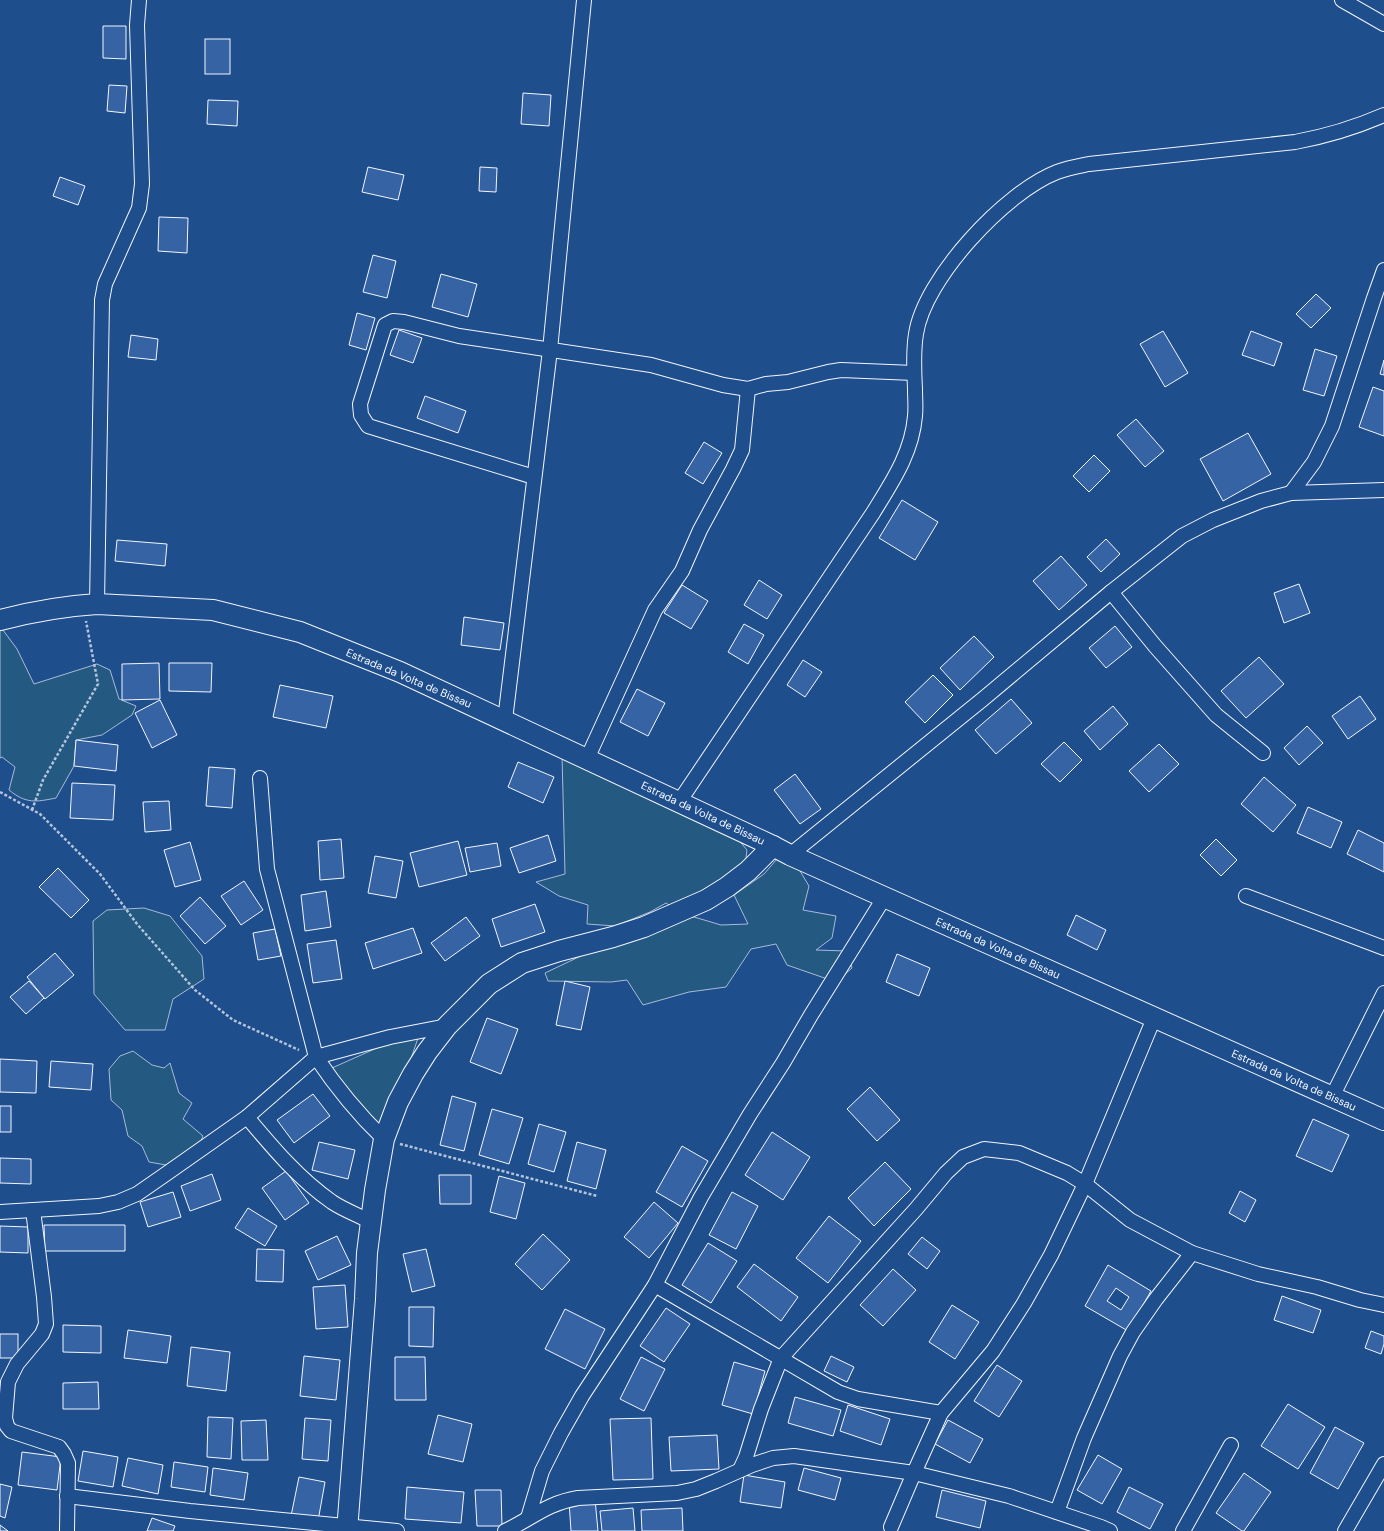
<svg xmlns="http://www.w3.org/2000/svg" width="1384" height="1531" font-family="'DM Sans',sans-serif">
<rect width="100%" height="100%" fill="#1f4e8c"/>
<g fill="#245a82" stroke="#a8bbd7">
<path d="M 0,626 L 17,649 L 34,684 L 97,664 L 110,670 L 119,699 L 136,706 L 132,715 L 102,735 L 76,740 L 74,766 L 56,798 C 36,802 26,804 9,790 L 15,767 L 2,757 L 0,758 Z"/>
<polygon points="562,755 737,838 747,850 745,865 690,902 669,905 666,903 650,912 615,926 587,924 588,905 559,896 536,882 565,874"/>
<polygon points="777,859 802,863 800,871 809,886 803,910 836,916 832,938 816,950 847,951 852,968 836,982 787,965 776,944 751,949 726,987 689,992 643,1005 627,980 611,982 548,981 545,973 585,954 680,917 694,917 721,925 748,924 734,895 764,874"/>
<polygon points="144,908 170,916 202,956 204,979 173,999 165,1030 125,1030 94,994 93,921 107,910"/>
<polygon points="419,1035 386,1133 323,1072 397,1039"/>
<polygon points="133,1051 152,1065 164,1068 170,1063 179,1093 192,1103 183,1119 203,1136 200,1143 166,1165 149,1162 142,1146 128,1136 122,1110 111,1100 109,1069 120,1056"/>
</g>
<g fill="#3563a3" stroke="#f2f6ff" fill-rule="evenodd">
<polygon points="103,26 126,26 126,59 103,58"/>
<rect x="205" y="39" width="25" height="35"/>
<polygon points="109,85 127,86 125,113 107,111"/>
<polygon points="523,93 551,95 549,126 521,124"/>
<polygon points="208,100 238,101 237,126 207,124"/>
<polygon points="368,167 404,175 398,200 362,192"/>
<polygon points="480,167 497,168 496,192 479,191"/>
<polygon points="60,177 85,186 78,205 53,196"/>
<polygon points="159,217 188,218 187,253 158,251"/>
<polygon points="373,255 396,261 387,298 363,292"/>
<polygon points="441,274 477,284 468,317 432,307"/>
<polygon points="1316,294 1331,308 1311,328 1296,314"/>
<polygon points="357,313 375,318 366,350 349,345"/>
<polygon points="399,330 422,338 413,363 390,355"/>
<polygon points="1163,331 1188,373 1165,387 1140,344"/>
<polygon points="1251,331 1282,343 1274,366 1242,355"/>
<polygon points="131,335 158,339 156,360 128,357"/>
<polygon points="1315,349 1337,356 1324,396 1303,390"/>
<polygon points="1384,360 1384,375 1380,374"/>
<polygon points="1373,387 1384,391 1384,436 1359,427"/>
<polygon points="425,396 466,411 458,433 417,418"/>
<polygon points="1136,419 1164,451 1145,467 1117,435"/>
<polygon points="1248,433 1271,474 1223,501 1200,459"/>
<polygon points="704,442 722,453 703,484 685,473"/>
<polygon points="1094,455 1110,471 1089,492 1073,476"/>
<polygon points="902,500 938,522 915,560 879,538"/>
<polygon points="1106,539 1120,554 1101,572 1087,557"/>
<polygon points="117,540 167,544 165,566 115,561"/>
<polygon points="1061,556 1087,585 1059,610 1033,581"/>
<polygon points="759,580 782,595 767,619 744,605"/>
<polygon points="1299,584 1310,613 1284,623 1274,593"/>
<polygon points="682,585 708,601 691,629 664,613"/>
<polygon points="464,617 504,623 500,650 461,645"/>
<polygon points="744,624 764,635 748,664 728,652"/>
<polygon points="1115,626 1132,647 1106,668 1089,648"/>
<polygon points="974,636 994,657 960,690 940,668"/>
<polygon points="1259,657 1284,684 1246,718 1221,691"/>
<polygon points="803,660 822,672 805,697 787,685"/>
<polygon points="159,663 160,699 122,700 122,664"/>
<polygon points="169,663 212,663 211,692 169,691"/>
<polygon points="933,675 953,695 925,723 905,702"/>
<polygon points="280,685 333,696 326,728 273,717"/>
<polygon points="637,689 665,703 648,736 620,722"/>
<polygon points="1360,696 1376,719 1348,739 1332,716"/>
<polygon points="1011,699 1032,723 996,754 975,730"/>
<polygon points="160,700 177,735 152,748 135,713"/>
<polygon points="1113,706 1128,724 1100,750 1084,731"/>
<polygon points="1307,726 1323,743 1299,765 1284,748"/>
<polygon points="76,740 118,745 116,771 74,766"/>
<polygon points="1064,742 1082,760 1060,782 1041,764"/>
<polygon points="1159,744 1179,764 1149,792 1129,771"/>
<polygon points="518,762 554,777 543,803 508,787"/>
<polygon points="209,767 235,769 232,808 206,806"/>
<polygon points="795,774 821,809 800,824 774,790"/>
<polygon points="1264,777 1296,805 1273,832 1241,804"/>
<polygon points="72,783 115,785 113,820 70,818"/>
<polygon points="169,801 171,830 145,832 143,802"/>
<polygon points="1308,807 1342,822 1331,848 1297,833"/>
<polygon points="1358,830 1384,843 1384,872 1347,854"/>
<polygon points="548,835 556,861 519,873 510,848"/>
<polygon points="341,839 344,878 320,880 318,841"/>
<polygon points="1216,839 1237,860 1221,876 1200,855"/>
<polygon points="458,841 467,875 419,887 410,853"/>
<polygon points="190,842 201,880 175,887 164,850"/>
<polygon points="497,843 501,866 470,872 465,848"/>
<polygon points="375,856 403,861 396,898 368,893"/>
<polygon points="58,868 89,900 71,918 39,887"/>
<polygon points="244,881 263,910 241,925 221,896"/>
<polygon points="326,891 331,927 305,931 301,895"/>
<polygon points="200,897 226,926 205,944 180,916"/>
<polygon points="535,904 545,932 501,947 492,919"/>
<polygon points="1076,915 1106,930 1097,950 1067,935"/>
<polygon points="466,917 480,936 445,961 431,943"/>
<polygon points="413,928 422,953 373,969 365,943"/>
<polygon points="275,929 281,956 258,960 253,933"/>
<polygon points="336,940 342,979 313,983 307,944"/>
<polygon points="55,953 74,975 45,999 27,977"/>
<polygon points="897,954 930,968 919,996 886,982"/>
<polygon points="29,981 44,998 26,1014 10,997"/>
<polygon points="565,981 590,987 581,1030 556,1025"/>
<polygon points="487,1018 518,1029 501,1074 470,1062"/>
<polygon points="0,1059 37,1061 36,1093 0,1092"/>
<polygon points="51,1061 93,1064 91,1090 49,1087"/>
<polygon points="870,1087 900,1120 877,1141 847,1109"/>
<polygon points="313,1094 330,1116 294,1143 277,1120"/>
<polygon points="452,1096 476,1103 464,1151 440,1145"/>
<rect x="0" y="1106" width="11" height="26"/>
<polygon points="492,1109 523,1118 509,1164 479,1155"/>
<polygon points="1313,1119 1349,1135 1332,1172 1296,1156"/>
<polygon points="539,1124 566,1132 554,1172 528,1164"/>
<polygon points="772,1132 810,1157 783,1200 745,1175"/>
<polygon points="319,1142 355,1150 348,1179 312,1170"/>
<polygon points="577,1142 606,1150 596,1189 567,1181"/>
<polygon points="682,1146 708,1161 682,1207 656,1192"/>
<polygon points="0,1158 31,1159 31,1184 0,1183"/>
<polygon points="885,1162 911,1189 874,1226 848,1198"/>
<polygon points="286,1171 309,1203 285,1220 262,1188"/>
<polygon points="212,1174 221,1200 190,1211 181,1186"/>
<polygon points="439,1175 471,1175 471,1204 440,1204"/>
<polygon points="499,1176 525,1183 516,1219 490,1212"/>
<polygon points="1240,1191 1256,1200 1245,1222 1229,1213"/>
<polygon points="173,1192 181,1217 148,1227 140,1202"/>
<polygon points="732,1192 758,1206 736,1249 709,1235"/>
<polygon points="654,1202 678,1223 649,1258 624,1237"/>
<polygon points="248,1208 277,1226 265,1246 235,1228"/>
<polygon points="829,1216 861,1241 828,1283 796,1258"/>
<polygon points="44,1225 125,1225 125,1251 45,1251"/>
<polygon points="0,1226 28,1227 28,1253 0,1252"/>
<polygon points="543,1234 570,1260 542,1290 515,1264"/>
<polygon points="337,1236 351,1265 318,1280 305,1251"/>
<polygon points="922,1237 940,1251 927,1269 908,1254"/>
<polygon points="708,1243 737,1261 711,1303 682,1285"/>
<polygon points="257,1249 284,1250 283,1282 256,1281"/>
<polygon points="426,1249 435,1286 412,1292 403,1254"/>
<polygon points="754,1264 798,1297 781,1321 737,1287"/>
<path d="M 1108,1265 L 1151,1291 L 1128,1331 L 1085,1306 ZM 1116,1288 L 1129,1297 L 1121,1310 L 1107,1301 Z"/>
<polygon points="893,1269 916,1290 883,1326 860,1305"/>
<polygon points="345,1285 348,1327 316,1329 313,1287"/>
<polygon points="1282,1296 1321,1310 1313,1333 1274,1320"/>
<polygon points="952,1305 979,1322 955,1359 929,1342"/>
<polygon points="409,1307 434,1307 433,1347 409,1346"/>
<polygon points="666,1308 690,1324 664,1362 640,1346"/>
<polygon points="565,1309 605,1329 585,1369 545,1349"/>
<polygon points="63,1325 101,1326 101,1353 63,1352"/>
<polygon points="128,1330 171,1336 167,1363 124,1358"/>
<polygon points="1371,1331 1384,1336 1384,1344 1381,1354 1365,1348"/>
<rect x="0" y="1334" width="18" height="24"/>
<polygon points="191,1347 230,1352 226,1391 187,1386"/>
<polygon points="304,1356 340,1360 336,1400 300,1396"/>
<polygon points="831,1356 854,1367 847,1382 824,1371"/>
<polygon points="395,1357 425,1357 426,1400 395,1400"/>
<polygon points="641,1357 665,1369 644,1411 620,1399"/>
<polygon points="734,1362 765,1371 753,1414 722,1405"/>
<polygon points="997,1365 1022,1381 999,1417 974,1401"/>
<polygon points="98,1382 99,1409 63,1409 63,1383"/>
<polygon points="795,1397 841,1410 833,1436 788,1423"/>
<polygon points="1288,1404 1325,1427 1298,1469 1261,1446"/>
<polygon points="848,1405 890,1419 881,1445 840,1431"/>
<polygon points="438,1415 472,1424 463,1462 428,1454"/>
<polygon points="208,1417 233,1418 231,1459 207,1457"/>
<polygon points="305,1418 331,1420 328,1461 302,1459"/>
<polygon points="651,1418 653,1479 613,1480 610,1419"/>
<polygon points="266,1420 268,1460 242,1460 241,1421"/>
<polygon points="948,1420 983,1439 970,1463 935,1444"/>
<polygon points="1335,1427 1364,1443 1338,1489 1310,1473"/>
<polygon points="717,1435 719,1469 671,1471 669,1437"/>
<polygon points="83,1451 118,1457 113,1487 78,1481"/>
<polygon points="22,1452 61,1457 57,1490 18,1485"/>
<polygon points="1098,1455 1122,1469 1102,1504 1077,1490"/>
<polygon points="128,1458 163,1465 158,1494 122,1486"/>
<polygon points="174,1462 208,1467 205,1492 171,1487"/>
<polygon points="213,1468 248,1473 244,1500 210,1495"/>
<polygon points="804,1468 841,1478 835,1500 798,1490"/>
<polygon points="1244,1473 1271,1492 1244,1531 1242,1531 1216,1513"/>
<polygon points="744,1475 785,1482 781,1508 740,1502"/>
<polygon points="299,1477 325,1482 318,1521 291,1516"/>
<polygon points="0,1484 12,1487 5,1518 0,1516"/>
<polygon points="407,1487 464,1492 461,1523 405,1519"/>
<polygon points="1129,1487 1163,1504 1150,1529 1117,1512"/>
<polygon points="475,1490 501,1490 502,1526 477,1526"/>
<polygon points="942,1490 986,1501 980,1528 936,1517"/>
<polygon points="595,1499 598,1531 571,1531 569,1501"/>
<polygon points="633,1508 635,1531 602,1531 600,1511"/>
<polygon points="682,1508 683,1531 642,1531 641,1510"/>
<polygon points="152,1518 175,1526 173,1531 147,1531"/>
<polygon points="0,1525 8,1531 0,1531"/>
</g>
<g fill="none" stroke-linecap="round" stroke-linejoin="round">
<defs>
<g id="street">
<polyline points="1342,0 1384,24"/>
<polyline points="534,477 368,426 361,415 360,404 385,325 393,321 404,322 459,336 651,365 723,385 748,389 766,384 788,382 828,372 841,370 914,373"/>
<polyline points="1291,493 1314,462 1332,426 1374,298 1384,270"/>
<polyline points="1111,592 1155,646 1216,715 1263,753"/>
<polyline points="97,604 102,300 105,284 139,208 142,184 137,25 139,0"/>
<polyline points="505,720 550,350 584,0"/>
<polyline points="587,759 655,610 682,571 700,530 733,469 742,450 748,389"/>
<path d="M 260,778 L 267,869 L 316,1057 C 336,1087 358,1114 384,1139"/>
<path d="M 679,802 L 873,513 C 892,482 912,453 915,416 C 916,407 915,398 915,389 C 914,371 913,352 916,334 C 924,279 1005,192 1057,172 C 1067,168 1079,166 1089,164 L 1295,142 C 1328,136 1354,128 1384,115"/>
<polyline points="790,855 983,699 1111,592 1182,536 1213,520 1261,501 1291,493 1384,490"/>
<polyline points="1246,896 1384,948"/>
<polyline points="1332,1097 1384,993"/>
<path d="M 247,1117 C 273,1148 298,1178 332,1202 C 344,1210 358,1215 371,1222"/>
<polyline points="33,1210 44,1297 46,1324 42,1334 17,1364 8,1382 5,1418 7,1426 11,1431 59,1447 64,1454 68,1463 67,1531"/>
<polyline points="0,1212 99,1206 118,1202 137,1194 163,1176 247,1117 316,1057 390,1037 447,1026"/>
<polyline points="655,1285 838,1392 858,1399 941,1413"/>
<polyline points="740,1470 746,1457 761,1409 781,1358 916,1209 946,1173 963,1157 984,1149 1019,1153 1067,1173 1085,1184 1154,1018"/>
<polyline points="67,1496 190,1511 397,1531"/>
<polyline points="1057,1512 1084,1438 1120,1356 1133,1332 1156,1299 1192,1253"/>
<polyline points="528,1518 542,1471 561,1433 582,1396 655,1285 701,1197 750,1114 783,1063 811,1015 884,898"/>
<polyline points="891,1527 914,1473 941,1413 993,1351 1024,1303 1051,1255 1085,1184 1130,1220 1192,1253 1258,1274 1317,1287 1360,1300 1384,1305"/>
<path d="M 505,1531 C 531,1519 547,1503 578,1498 L 677,1493 L 696,1489 L 716,1481 L 752,1465 L 773,1458 L 794,1456 L 914,1473 L 1009,1496 L 1101,1527 L 1110,1531"/>
<polyline points="1183,1531 1231,1445"/>
<polyline points="1345,1531 1384,1464"/>
</g>
<g id="secondary">
<path d="M 0,620 C 31,612 65,606 97,604 L 213,610 L 300,632 L 400,672 L 773,846 L 790,855 L 1384,1120"/>
<polyline points="347,1531 365,1299 367,1253 375,1190 384,1139 398,1102 413,1074 427,1052 447,1026 489,984 522,963 559,951 613,937 644,927 706,900 727,887 748,871 773,846"/>
</g>
</defs>
<use href="#street" stroke="#f2f6ff" stroke-width="16"/>
<use href="#secondary" stroke="#f2f6ff" stroke-width="22"/>
<g stroke="#b3c4dc" stroke-width="2.5" stroke-dasharray="3 2" stroke-linecap="butt">
<polyline points="0,792 40,814 100,874 137,924 195,990 233,1020 299,1050"/>
<polyline points="32,810 43,780 98,684 86,621"/>
<polyline points="400,1144 597,1196"/>
</g>
<use href="#street" stroke="#1f4e8c" stroke-width="14"/>
<use href="#secondary" stroke="#1f4e8c" stroke-width="20"/>
</g>
<g text-anchor="middle" stroke-width="3" stroke-linejoin="round" paint-order="stroke">
<g font-size="11" fill="#f2f6ff" stroke="#1f4e8c">
<text transform="translate(409 678) rotate(23)" y="4">Estrada da Volta de Bissau</text>
<text transform="translate(703 813) rotate(25)" y="4">Estrada da Volta de Bissau</text>
<text transform="translate(998 948) rotate(24)" y="4">Estrada da Volta de Bissau</text>
<text transform="translate(1294 1080) rotate(24)" y="4">Estrada da Volta de Bissau</text>
</g>
</g>
</svg>
